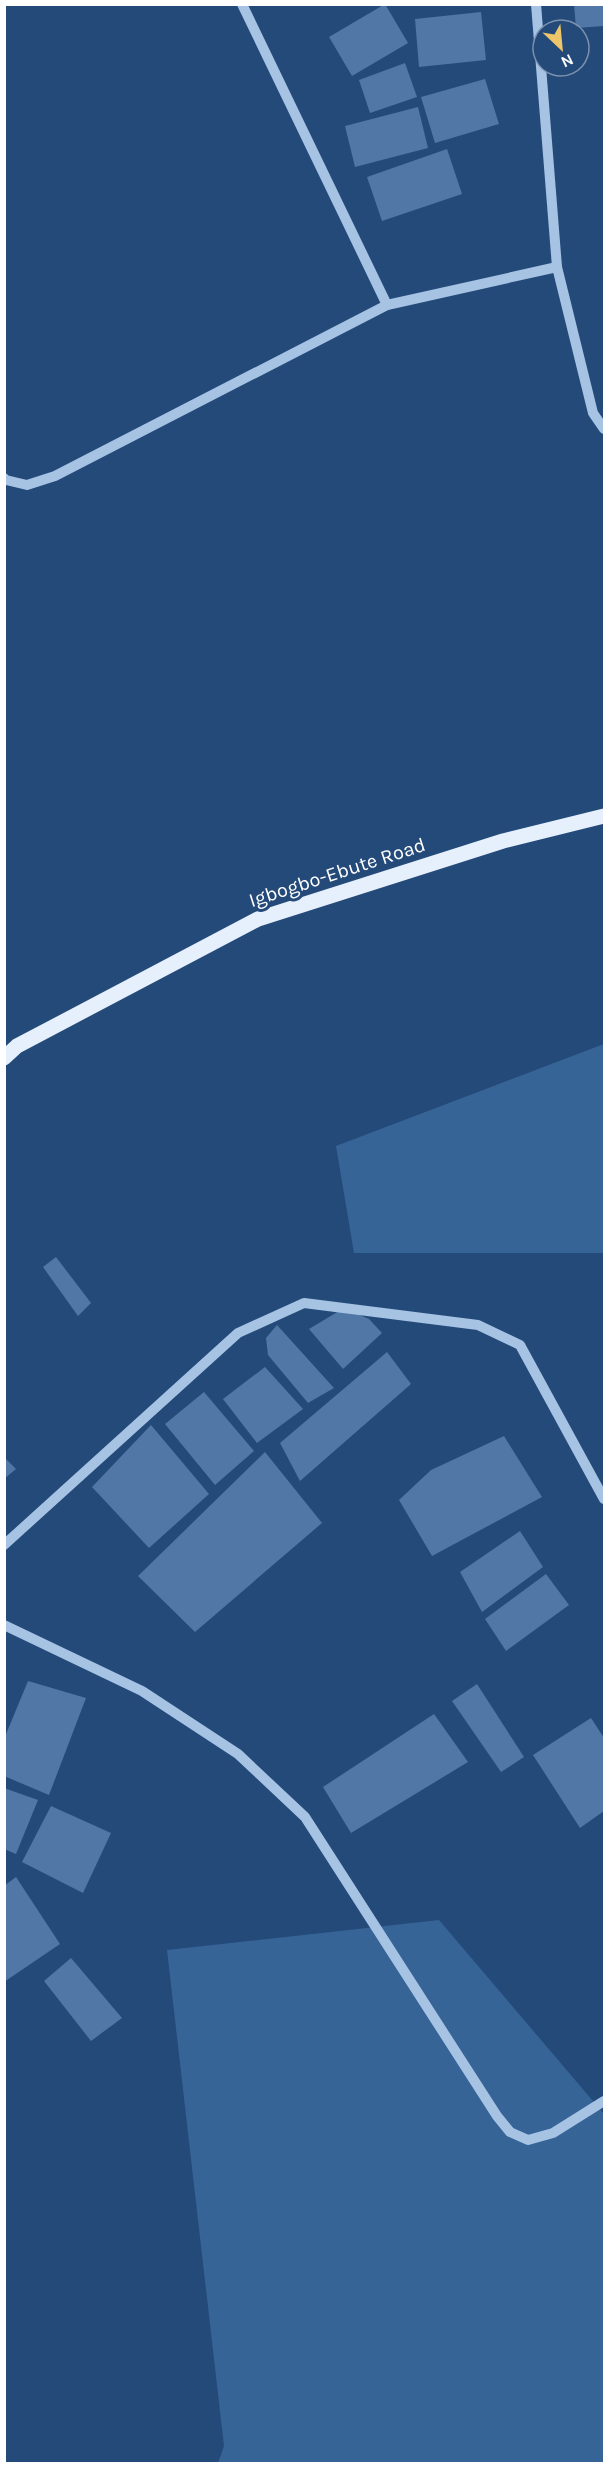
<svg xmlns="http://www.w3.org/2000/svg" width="609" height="2468" font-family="Karla,sans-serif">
<rect width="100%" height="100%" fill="#244a79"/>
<g fill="#376496">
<polygon points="604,1044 604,1253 354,1253 336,1146"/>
<polygon points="439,1920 604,2114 604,2463 218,2463 224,2446 167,1950"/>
</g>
<g fill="#5077a5">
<polygon points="385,4 408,43 352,76 329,37"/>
<polygon points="574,4 604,4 604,26 576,28"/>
<polygon points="481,12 486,60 419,67 415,19"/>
<polygon points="405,63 417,97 370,113 359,80"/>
<polygon points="485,79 499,124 435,143 421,97"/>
<polygon points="418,107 428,148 355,167 345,126"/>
<polygon points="447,149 462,194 382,221 367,177"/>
<polygon points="56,1257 91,1303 78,1316 43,1267"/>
<polygon points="344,1308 369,1319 382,1333 343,1369 309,1329"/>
<polygon points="277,1325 334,1388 308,1403 268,1355 266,1338"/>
<polygon points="387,1352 411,1384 300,1481 280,1443"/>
<polygon points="265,1367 303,1409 257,1443 223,1399"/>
<polygon points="204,1392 254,1451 215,1485 165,1424"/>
<polygon points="151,1425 209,1494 149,1548 92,1487"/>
<polygon points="504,1436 542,1497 432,1556 399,1500 431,1470"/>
<polygon points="265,1452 322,1523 195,1632 138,1576"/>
<polygon points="4,1457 16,1469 4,1479"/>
<polygon points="520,1531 543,1567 482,1612 460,1572"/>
<polygon points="546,1574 569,1605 506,1651 485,1619"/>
<polygon points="28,1681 86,1698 49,1795 4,1776 4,1739"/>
<polygon points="477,1684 524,1757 501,1772 452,1701"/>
<polygon points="434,1714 468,1762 351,1833 323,1787"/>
<polygon points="591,1718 604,1738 604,1811 580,1828 533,1755"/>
<polygon points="4,1788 38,1800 16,1854 4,1849"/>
<polygon points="51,1806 111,1833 83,1893 22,1862"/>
<polygon points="16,1877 60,1944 4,1982 4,1886"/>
<polygon points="71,1958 122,2018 91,2041 44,1981"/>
</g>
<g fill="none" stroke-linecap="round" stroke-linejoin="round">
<g stroke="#a6c3e4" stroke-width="10">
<polyline points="242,4 387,305"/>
<polyline points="536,4 557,267 593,413 604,429"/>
<polyline points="4,478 6,480 27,485 55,476 387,305 557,267"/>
<polyline points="4,1545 238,1333 304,1303 478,1325 520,1345 604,1499"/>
<polyline points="4,1625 142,1691 238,1754 305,1817 497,2116 510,2132 528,2140 553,2133 604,2101"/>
</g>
<polyline stroke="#e6effc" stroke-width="15" points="4,1058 17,1046 258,919 503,841 604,816"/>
</g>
<g text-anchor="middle" stroke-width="6" stroke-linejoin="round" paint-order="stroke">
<g font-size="20" fill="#fff" stroke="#244a79">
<text transform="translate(337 872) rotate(-18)" y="7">Igbogbo-Ebute Road</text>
</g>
</g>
<rect width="609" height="2468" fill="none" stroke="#ffffff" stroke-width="12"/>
<g transform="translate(561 48) rotate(154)"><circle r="28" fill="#244a79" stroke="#7c92af" stroke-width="1.5"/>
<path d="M0-4.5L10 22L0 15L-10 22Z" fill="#eec66a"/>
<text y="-9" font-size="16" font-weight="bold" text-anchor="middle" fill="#ffffff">N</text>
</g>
</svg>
